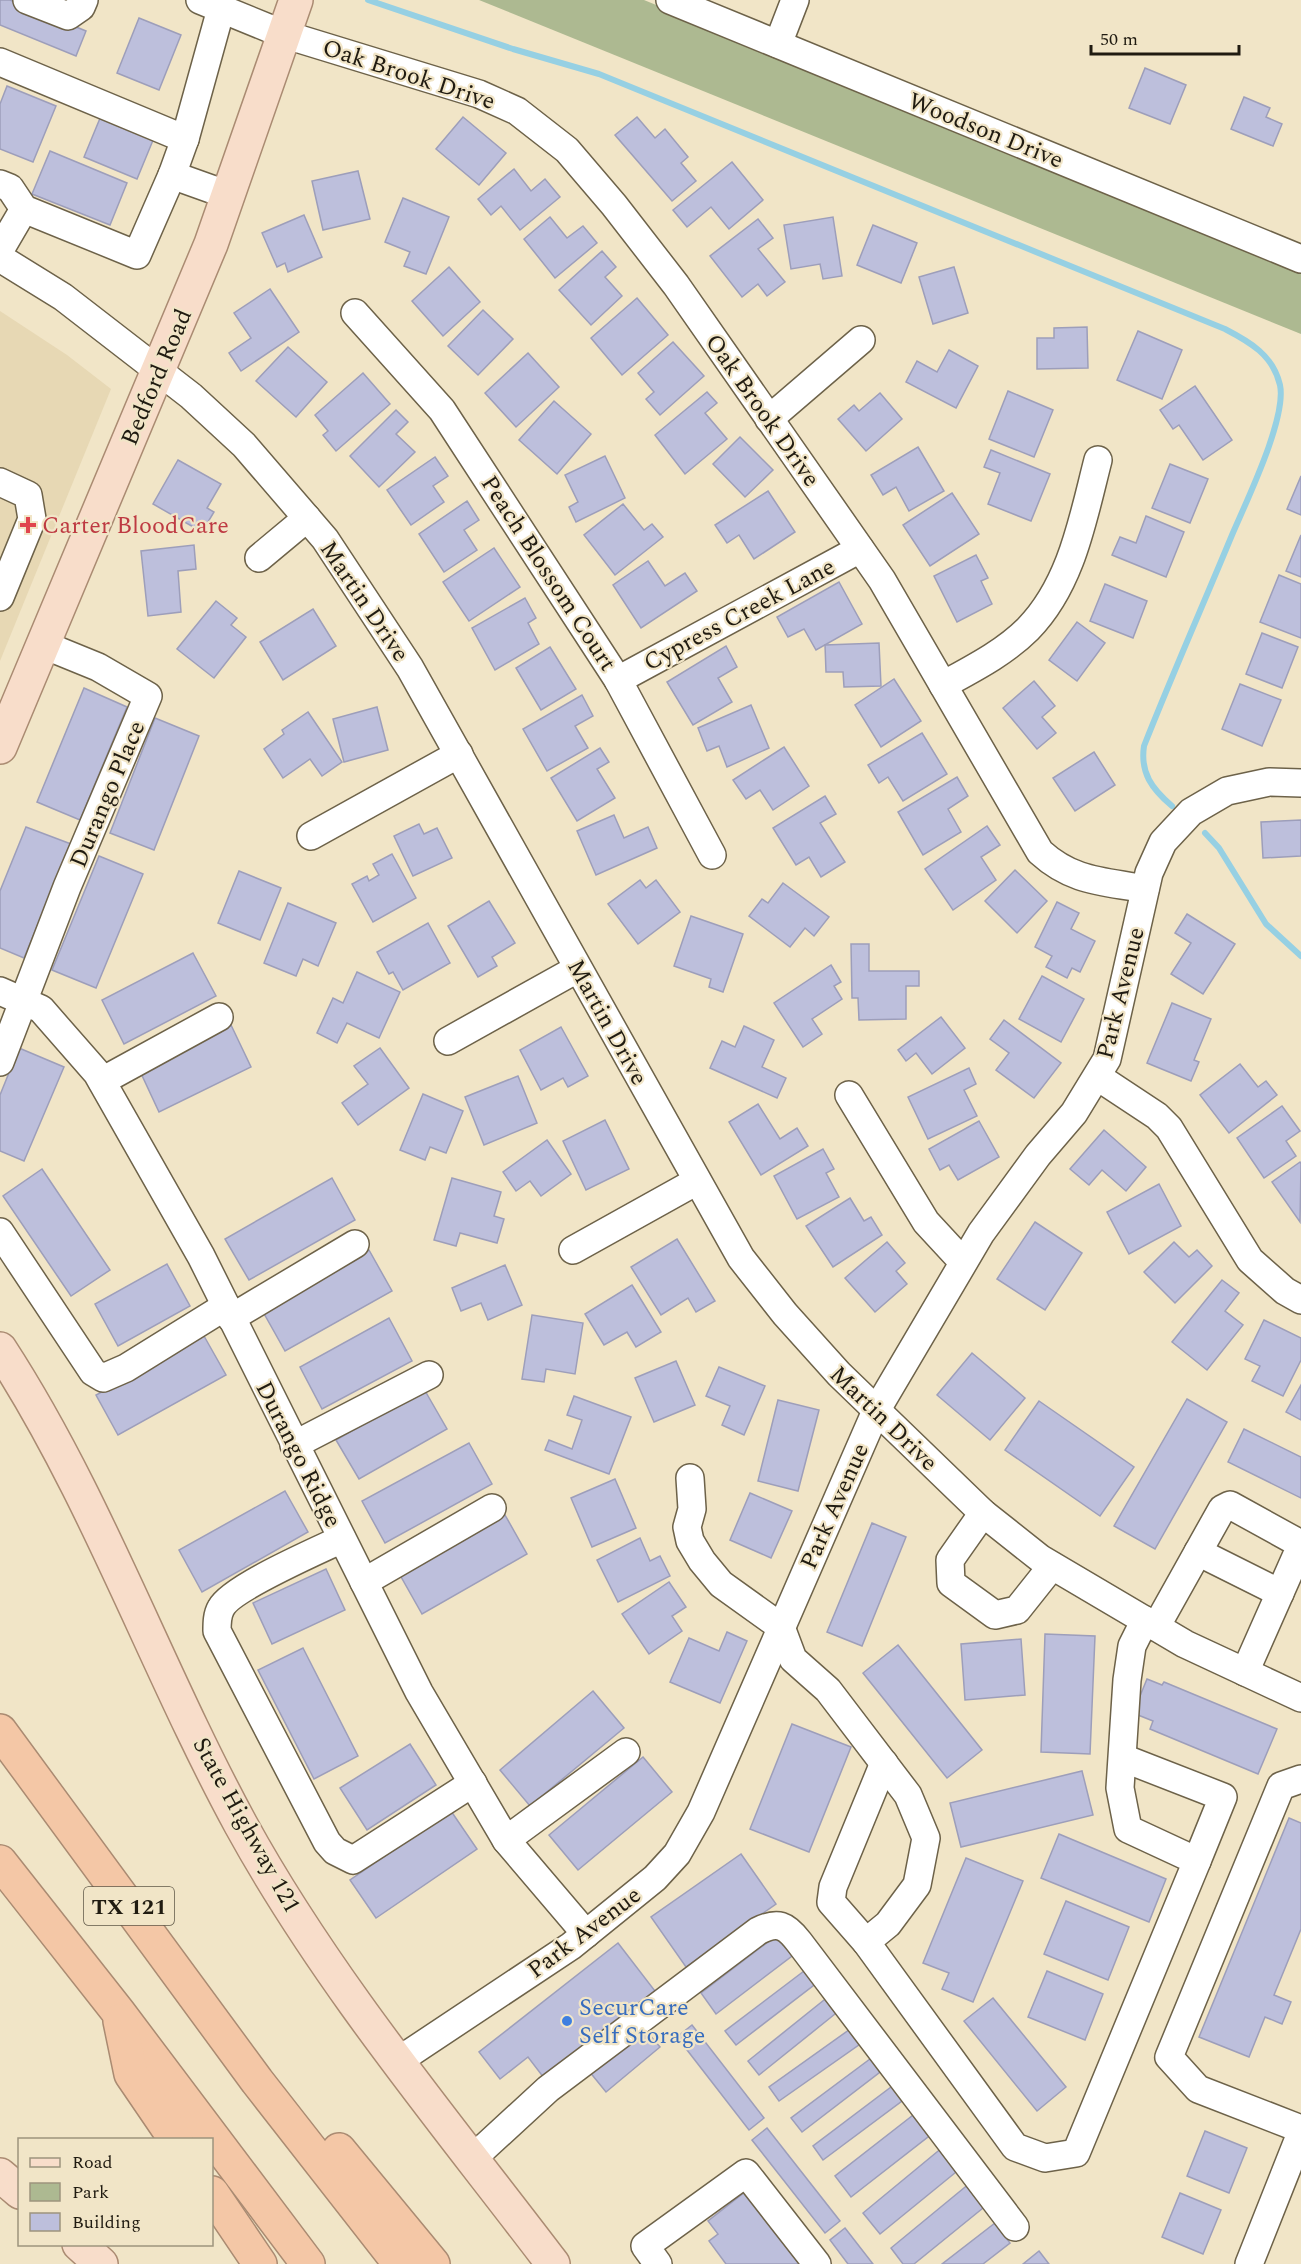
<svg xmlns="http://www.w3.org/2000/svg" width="1301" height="2264" font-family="Spectral,serif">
<rect width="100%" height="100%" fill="#f1e5c7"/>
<polygon fill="#e7d8b4" points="0,311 67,355 111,389 0,661"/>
<polygon fill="#adb991" points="479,0 644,0 1301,270 1301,334"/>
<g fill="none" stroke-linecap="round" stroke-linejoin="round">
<g stroke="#96d0e3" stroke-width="6">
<path d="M 368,0 L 513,49 L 599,74 L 1225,329 C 1250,342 1273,355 1280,385 C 1287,418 1246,502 1232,535 C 1203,605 1172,675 1144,746 C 1140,773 1152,789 1172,806"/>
<polyline points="1205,833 1219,848 1266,924 1301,956"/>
</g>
</g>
<g fill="#bdbfdc" stroke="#9d9eba" stroke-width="1.5">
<polygon points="0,0 10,0 86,31 76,56 0,25"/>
<polygon points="139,18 181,35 159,90 117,73"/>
<polygon points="1145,68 1186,85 1170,124 1129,108"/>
<polygon points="7,86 56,106 33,162 0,149 0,104"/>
<polygon points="1244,97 1270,108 1266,117 1282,124 1273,146 1231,129"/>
<polygon points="103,111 156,133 137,179 84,157"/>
<polygon points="463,117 506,153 479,185 436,149"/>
<polygon points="637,117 655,138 665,129 688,157 681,163 696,181 672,201 615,135"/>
<polygon points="50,151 127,183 110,225 32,194"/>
<polygon points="732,162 763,200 729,229 711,207 687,227 673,210"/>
<polygon points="514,169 531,191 545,179 560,197 520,230 501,206 491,215 478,199"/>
<polygon points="358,171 370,219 323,230 312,181"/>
<polygon points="403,198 449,217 426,274 404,266 410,252 385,242"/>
<polygon points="304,215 322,257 288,272 285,263 277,267 262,233"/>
<polygon points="550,217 567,238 583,226 597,243 555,278 524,239"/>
<polygon points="833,217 842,276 823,279 820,264 791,269 784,225"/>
<polygon points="758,219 773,238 758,249 785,282 767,296 758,284 742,297 710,256"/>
<polygon points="873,225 917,243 901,283 857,265"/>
<polygon points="602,251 616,267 605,277 622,296 591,325 559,290"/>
<polygon points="449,267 480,302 443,336 412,301"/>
<polygon points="954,267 968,313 933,324 919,277"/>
<polygon points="270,289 299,332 241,371 229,353 251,338 234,313"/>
<polygon points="637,298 668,335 622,375 591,338"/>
<polygon points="483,310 513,339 478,375 448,346"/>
<polygon points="1087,327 1088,368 1037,369 1037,338 1054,338 1054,328"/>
<polygon points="1138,331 1182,350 1162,399 1117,380"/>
<polygon points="673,342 704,376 660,415 646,399 654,392 638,373"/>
<polygon points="288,347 327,382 296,417 256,381"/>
<polygon points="949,350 978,366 956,408 906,382 917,361 937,372"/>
<polygon points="528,353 559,387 516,427 485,393"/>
<polygon points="363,373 390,404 336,451 323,435 328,431 315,415"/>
<polygon points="1195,386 1232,440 1203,460 1179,425 1173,429 1160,410"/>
<polygon points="1008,391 1053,410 1034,457 989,439"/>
<polygon points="707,392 717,403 705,413 727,439 685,474 655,435"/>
<polygon points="880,393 902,419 866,451 838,419 854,405 859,411"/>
<polygon points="554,401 591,434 557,474 519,440"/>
<polygon points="396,410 408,422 396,434 415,452 379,487 350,456"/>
<polygon points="740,437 773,470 745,497 713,464"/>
<polygon points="918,447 944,491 909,511 896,487 883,495 871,475"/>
<polygon points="991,450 1050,474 1031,521 988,504 1000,473 984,467"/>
<polygon points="605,456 625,498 576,522 569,507 578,502 565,475"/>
<polygon points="435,457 448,476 433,486 444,502 411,525 387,490"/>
<polygon points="178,460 221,484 207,508 214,512 202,532 153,504"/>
<polygon points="1170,464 1208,479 1190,523 1152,508"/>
<polygon points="1301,476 1301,515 1287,509"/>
<polygon points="768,491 795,532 754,559 739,535 727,543 715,525"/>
<polygon points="952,493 979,534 930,566 903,525"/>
<polygon points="467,501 479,520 464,530 477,550 444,572 419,534"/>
<polygon points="623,504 644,530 652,524 663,537 615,575 584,535"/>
<polygon points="1146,516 1184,532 1166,577 1112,555 1120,537 1136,543"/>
<polygon points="1301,535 1301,577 1286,571"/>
<polygon points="194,545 196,569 178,571 181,612 148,616 141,551"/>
<polygon points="494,548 520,587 469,621 443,582"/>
<polygon points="976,555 988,578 981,581 992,604 957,622 934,576"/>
<polygon points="648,561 665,586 685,573 697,591 641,628 613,585"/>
<polygon points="1279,575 1301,584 1301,638 1260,622"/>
<polygon points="839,582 862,624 816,650 804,629 788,637 777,617"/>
<polygon points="1105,584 1147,601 1133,638 1090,621"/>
<polygon points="525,598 536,618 528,623 539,644 495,670 472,628"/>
<polygon points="216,601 237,618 231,625 246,637 214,678 177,649"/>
<polygon points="313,609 336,646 283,680 260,642"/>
<polygon points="1077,622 1105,643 1077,681 1049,660"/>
<polygon points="1262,633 1298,647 1282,688 1246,674"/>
<polygon points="879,643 881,686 844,687 843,672 826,672 825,645"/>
<polygon points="726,646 737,667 718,678 732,702 693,725 667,682"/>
<polygon points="550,647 576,689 541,710 516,668"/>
<polygon points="894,679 921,721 881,747 855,705"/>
<polygon points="1034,681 1055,706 1042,717 1056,733 1037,749 1003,708"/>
<polygon points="1240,684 1281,700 1262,746 1222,729"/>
<polygon points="84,688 127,707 80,820 37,802"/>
<polygon points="582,695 593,716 575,726 588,748 547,771 523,729"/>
<polygon points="751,705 769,748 727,767 719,746 707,751 698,728"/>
<polygon points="377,707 388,750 344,762 333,719"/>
<polygon points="308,712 342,762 322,776 310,759 283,778 264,749 284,734 282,730"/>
<polygon points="155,718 199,736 154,850 110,833"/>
<polygon points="922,733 947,774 903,801 888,777 879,783 868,765"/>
<polygon points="784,747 809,786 773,810 760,790 746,799 733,780"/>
<polygon points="600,748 609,762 597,769 615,798 577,821 551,778"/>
<polygon points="1094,752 1115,785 1075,811 1053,778"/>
<polygon points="957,777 968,796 948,809 961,832 923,855 898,812"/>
<polygon points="825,796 836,814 820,823 845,862 821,877 809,857 796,865 773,828"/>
<polygon points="614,815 624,838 648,827 657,848 596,875 577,831"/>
<polygon points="1301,820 1301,856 1263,858 1261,822"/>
<polygon points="419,824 424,834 437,828 452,858 413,876 394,836"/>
<polygon points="987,826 1000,845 981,857 996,880 953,910 925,869"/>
<polygon points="26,827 71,844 24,958 0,948 0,891"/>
<polygon points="392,854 416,898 373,922 352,884 367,876 369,881 379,875 373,864"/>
<polygon points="99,856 143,874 96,988 52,970"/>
<polygon points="1015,870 1047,901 1017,933 985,901"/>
<polygon points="239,871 281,888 260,940 218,923"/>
<polygon points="640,880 646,888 656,880 680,912 638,944 608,904"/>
<polygon points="783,883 829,917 814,936 805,928 790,947 749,916 762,899 768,903"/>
<polygon points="489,901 515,943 492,957 497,966 478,977 448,926"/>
<polygon points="1057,902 1079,913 1071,929 1095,941 1080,972 1072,968 1067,978 1046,967 1052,956 1035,947"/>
<polygon points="288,903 336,923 318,966 303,959 296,976 264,963"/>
<polygon points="1187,914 1235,944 1203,994 1171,974 1191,943 1175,933"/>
<polygon points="691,916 743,934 723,992 709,987 711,979 674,966"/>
<polygon points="428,923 450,963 403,990 393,972 389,974 377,952"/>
<polygon points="851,944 869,944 869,971 919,971 919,986 906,986 906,1019 859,1020 858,998 852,998"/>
<polygon points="193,953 216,996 124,1044 102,1000"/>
<polygon points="831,965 841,982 834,986 842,999 812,1019 822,1034 803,1047 774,1003"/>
<polygon points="357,972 400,992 379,1038 347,1023 337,1043 317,1033 333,998 343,1003"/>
<polygon points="1042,976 1084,999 1061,1042 1019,1019"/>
<polygon points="1172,1003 1211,1019 1194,1060 1199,1062 1191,1081 1147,1063"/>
<polygon points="941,1017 965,1048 932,1074 916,1053 906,1061 898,1050"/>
<polygon points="1004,1020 1061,1063 1034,1098 996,1070 1009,1053 990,1039"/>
<polygon points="231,1025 251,1067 159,1112 139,1069"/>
<polygon points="744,1026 774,1040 762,1067 786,1078 777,1098 710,1068 722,1041 735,1047"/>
<polygon points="561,1027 588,1076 568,1087 563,1078 541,1090 520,1050"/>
<polygon points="19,1048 64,1067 24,1161 0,1151 0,1095"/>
<polygon points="380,1048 409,1088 358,1125 342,1103 368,1084 354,1066"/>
<polygon points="1240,1064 1258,1087 1266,1081 1277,1095 1229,1133 1200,1095"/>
<polygon points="969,1068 976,1084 964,1090 977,1116 928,1139 908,1097"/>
<polygon points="518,1076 537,1123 484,1145 465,1097"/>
<polygon points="423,1094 463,1111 446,1153 430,1147 425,1160 400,1150"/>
<polygon points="758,1104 780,1139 797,1128 808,1146 761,1175 729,1122"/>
<polygon points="1282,1106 1300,1131 1286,1141 1296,1156 1264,1178 1237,1138"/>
<polygon points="605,1120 629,1169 586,1190 563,1141"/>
<polygon points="979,1121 999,1157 958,1180 949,1165 940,1170 929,1149"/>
<polygon points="1104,1130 1146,1167 1126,1191 1102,1170 1089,1185 1070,1169"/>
<polygon points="547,1140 571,1174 541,1196 530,1181 516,1191 503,1172"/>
<polygon points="823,1149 834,1169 826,1173 839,1197 797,1219 774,1176"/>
<polygon points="1300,1162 1301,1164 1300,1222 1272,1182"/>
<polygon points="42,1169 110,1270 71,1296 3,1196"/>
<polygon points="332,1178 355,1220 249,1280 225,1239"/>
<polygon points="452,1178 501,1192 494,1216 504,1219 497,1243 460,1233 456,1246 434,1240"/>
<polygon points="1159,1184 1181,1226 1129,1254 1107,1212"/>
<polygon points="850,1198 864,1221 871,1217 882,1235 833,1267 806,1226"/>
<polygon points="1035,1222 1082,1253 1045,1310 997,1279"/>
<polygon points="677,1239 715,1301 696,1312 688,1298 661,1315 631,1267"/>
<polygon points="887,1242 905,1263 896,1271 907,1284 875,1312 845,1278"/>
<polygon points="1174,1242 1189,1257 1197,1250 1212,1266 1175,1303 1144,1272"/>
<polygon points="369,1250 392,1291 285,1351 262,1310"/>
<polygon points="167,1264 190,1306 118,1346 95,1304"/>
<polygon points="505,1265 522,1305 488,1320 481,1303 461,1311 452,1288"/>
<polygon points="1222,1280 1239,1293 1225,1311 1243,1325 1207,1370 1172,1342"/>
<polygon points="632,1285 661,1332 636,1347 627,1332 604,1345 585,1314"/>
<polygon points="532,1315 583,1323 575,1374 546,1369 544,1382 522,1379"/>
<polygon points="389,1318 412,1361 322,1409 300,1367"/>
<polygon points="1264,1320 1301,1338 1301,1360 1283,1396 1252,1381 1260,1366 1245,1359"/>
<polygon points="204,1336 226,1375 118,1435 96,1395"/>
<polygon points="972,1353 1025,1398 990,1440 937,1395"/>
<polygon points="676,1361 695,1405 654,1422 635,1378"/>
<polygon points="719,1367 765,1386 744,1435 722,1425 730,1406 706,1396"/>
<polygon points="1301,1385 1301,1420 1286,1412"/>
<polygon points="424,1389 447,1429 359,1479 336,1440"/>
<polygon points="574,1396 631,1417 609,1474 545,1450 549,1440 572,1449 582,1420 567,1415"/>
<polygon points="1187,1399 1227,1422 1155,1549 1114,1526"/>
<polygon points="778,1400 819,1410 798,1491 758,1481"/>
<polygon points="1039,1401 1134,1467 1100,1516 1005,1450"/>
<polygon points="1244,1429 1301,1457 1301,1498 1228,1462"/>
<polygon points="469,1443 492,1484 385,1543 362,1501"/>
<polygon points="615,1479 636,1528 592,1547 571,1498"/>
<polygon points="285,1491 308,1532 202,1592 179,1550"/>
<polygon points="750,1493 792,1511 771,1558 730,1540"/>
<polygon points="505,1515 527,1554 422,1614 400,1575"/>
<polygon points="872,1523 906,1537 862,1646 827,1632"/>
<polygon points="640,1538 650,1561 660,1556 670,1576 618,1602 597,1560"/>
<polygon points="326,1569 345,1610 272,1644 253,1603"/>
<polygon points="669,1582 686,1607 672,1616 682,1631 649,1654 622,1614"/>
<polygon points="727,1632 747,1641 720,1703 670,1682 689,1638 719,1651"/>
<polygon points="1045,1634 1095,1636 1090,1754 1041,1752"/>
<polygon points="1021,1639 1025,1695 965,1700 961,1644"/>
<polygon points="898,1645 982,1750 947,1778 863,1673"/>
<polygon points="303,1648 358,1756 314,1779 258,1670"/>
<polygon points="1147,1679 1162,1685 1164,1682 1277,1729 1258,1774 1150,1729 1153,1721 1133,1713"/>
<polygon points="593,1691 624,1728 530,1806 500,1770"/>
<polygon points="792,1724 851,1747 809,1852 750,1829"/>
<polygon points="410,1744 436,1785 367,1830 340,1788"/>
<polygon points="643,1757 672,1792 578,1870 549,1835"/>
<polygon points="1082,1771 1093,1815 961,1847 950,1803"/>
<polygon points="451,1811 477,1849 376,1918 350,1880"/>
<polygon points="1289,1818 1301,1823 1301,1929 1274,1995 1291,2002 1282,2024 1265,2017 1249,2057 1199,2037"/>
<polygon points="1059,1834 1166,1879 1149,1922 1041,1878"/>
<polygon points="741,1854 776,1904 686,1967 651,1917"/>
<polygon points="966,1858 1023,1881 973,2002 942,1989 949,1973 923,1963"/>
<polygon points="1066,1901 1129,1927 1108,1980 1044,1954"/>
<polygon points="777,1935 792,1956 716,2014 701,1993"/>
<polygon points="618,1943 655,1991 544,2078 528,2057 500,2079 479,2052"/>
<polygon points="808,1968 818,1982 736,2045 725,2031"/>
<polygon points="1047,1971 1103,1994 1085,2040 1028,2017"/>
<polygon points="829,1996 840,2010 759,2075 748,2061"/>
<polygon points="993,1998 1066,2087 1037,2111 964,2021"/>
<polygon points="692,2025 764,2118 749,2130 677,2037"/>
<polygon points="643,2027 660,2047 606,2092 589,2071"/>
<polygon points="853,2027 863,2042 779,2101 769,2087"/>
<polygon points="874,2056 884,2069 802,2132 791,2118"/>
<polygon points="895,2084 906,2098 823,2160 813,2146"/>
<polygon points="917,2112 933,2133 851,2197 835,2176"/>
<polygon points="767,2128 840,2221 825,2233 752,2140"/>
<polygon points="1205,2131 1247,2148 1229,2193 1187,2176"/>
<polygon points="943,2147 961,2168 880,2234 863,2213"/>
<polygon points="970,2183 988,2204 914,2264 903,2264 891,2248"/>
<polygon points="745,2192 801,2264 726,2264 709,2241 718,2234 708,2221"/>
<polygon points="1180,2193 1221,2210 1203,2254 1162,2237"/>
<polygon points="995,2223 1010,2243 983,2264 942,2264"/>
<polygon points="845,2228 873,2264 848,2264 830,2240"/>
<polygon points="1039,2251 1049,2264 1023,2264"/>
</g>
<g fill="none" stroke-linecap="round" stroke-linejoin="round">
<defs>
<g id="minor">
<polyline points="27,0 68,16 81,7 84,0"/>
<path d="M 200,0 L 283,34 L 479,94 L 517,111 L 567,150 L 614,205 L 676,285 L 882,580 L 1040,852 C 1073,882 1103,881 1145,889"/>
<polyline points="670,0 1301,259"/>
<polyline points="778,44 795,0"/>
<polyline points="0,62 185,139"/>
<polyline points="172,175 228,195"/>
<polyline points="0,184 10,188 24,209 137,255 172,175 185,139 221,9"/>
<polyline points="0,250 24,209"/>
<polyline points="0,258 63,297 191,396 244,445 325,539 410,668 741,1258 785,1314 839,1374 983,1513 1041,1559 1185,1644 1301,1698"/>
<polyline points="355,313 442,410 618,680 712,855"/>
<polyline points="769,419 861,340"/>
<polyline points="0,482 28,495 32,519 0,597"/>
<polyline points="259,558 307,518"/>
<polyline points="618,680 860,549"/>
<path d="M 943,685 C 972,669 1004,653 1028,629 C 1072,584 1083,518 1098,460"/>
<polyline points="311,836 459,754"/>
<polyline points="0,991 41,1009 97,1073 201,1256 419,1692 506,1840 586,1934"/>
<polyline points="448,1041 577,969"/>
<polyline points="0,1062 67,887 148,696 98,667 44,645"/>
<polyline points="1098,1077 1157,1116 1169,1128 1250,1260 1285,1291 1301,1300"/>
<polyline points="102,1081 219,1017"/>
<polyline points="849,1095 926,1222 963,1262"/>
<polyline points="0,1232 93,1372 103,1378 126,1368 226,1306"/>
<polyline points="573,1250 697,1181"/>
<polyline points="231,1318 355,1244"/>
<polyline points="294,1445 429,1375"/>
<polyline points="690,1478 692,1509 687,1527 690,1541 702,1561 721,1584 781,1627 793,1659 828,1690 908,1795 926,1838 917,1885 888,1924 866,1942 1015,2147 1045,2158 1076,2153 1197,1861 1128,1829 1120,1788 1127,1680 1132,1646 1145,1620"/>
<polyline points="983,1513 950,1560 951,1583 995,1615 1017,1610 1052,1566"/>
<path d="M 342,1539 C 317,1551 231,1588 221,1608 C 217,1615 217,1623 217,1631 L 327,1842 L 335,1851 L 353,1860 L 473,1783"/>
<polyline points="1198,1552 1280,1593"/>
<polyline points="364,1582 492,1508"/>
<polyline points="1156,1627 1222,1509 1230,1505 1297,1542 1299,1550 1245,1672"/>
<polyline points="1123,1758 1223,1797 1197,1861"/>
<polyline points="1301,1779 1281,1786 1169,2057 1198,2089 1301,2129"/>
<polyline points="506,1840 626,1752"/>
<polyline points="866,1942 831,1902 833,1887 884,1763"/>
<polyline points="398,2061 571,1946 655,1878 677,1854 701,1812 876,1411 981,1233 1038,1155 1074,1113 1107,1059 1149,873 1163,842 1191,812 1227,791 1269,782 1301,783"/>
<path d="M 473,2158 L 548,2089 L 758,1931 C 778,1921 786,1925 799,1942 L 1015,2227"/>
<polyline points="658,2264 645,2246 746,2173 817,2264"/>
<polyline points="1249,2264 1301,2133"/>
</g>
<g id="major">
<polyline points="0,747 211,244 296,0"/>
<path d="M 0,1349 C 97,1498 156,1669 241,1825 C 326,1980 446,2123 553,2264"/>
<polyline points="0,2175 20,2192"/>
<polyline points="79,2244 101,2264"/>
</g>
<g id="highway">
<polyline points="0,1731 257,2081 400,2264"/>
<polyline points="0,1862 119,2013 308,2264"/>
<polyline points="120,2021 131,2074 176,2140"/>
<polyline points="339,2150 433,2264"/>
<polyline points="212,2193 260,2264"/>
</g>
</defs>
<use href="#minor" stroke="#6d6249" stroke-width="30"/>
<use href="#major" stroke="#aa8b72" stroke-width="36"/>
<use href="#highway" stroke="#aa8b72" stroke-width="36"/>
<use href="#minor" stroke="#fff" stroke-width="27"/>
<use href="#major" stroke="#f8ddca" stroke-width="33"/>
<use href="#highway" stroke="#f4c7a6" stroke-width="33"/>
</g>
<path fill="#e0444e" stroke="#f1e5c7" stroke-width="2" d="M25 516h6v6h6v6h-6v6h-6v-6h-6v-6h6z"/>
<circle fill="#3f7fe0" stroke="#f1e5c7" stroke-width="2" cx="567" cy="2021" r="6"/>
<g text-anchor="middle" stroke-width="4.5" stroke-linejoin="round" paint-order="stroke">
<rect fill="#f1e5c7" stroke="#5f5848" stroke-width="1.5" x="84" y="1887" width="90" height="38" rx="4.5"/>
<g font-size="22" font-weight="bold" fill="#201b11">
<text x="129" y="1914">TX 121</text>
</g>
<g font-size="24" fill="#201b11" stroke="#f1e5c7">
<text transform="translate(409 74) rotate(18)" y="8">Oak Brook Drive</text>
<text transform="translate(986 130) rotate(22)" y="8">Woodson Drive</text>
<text transform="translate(156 377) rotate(-67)" y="8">Bedford Road</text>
<text transform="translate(763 410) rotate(55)" y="8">Oak Brook Drive</text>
<text transform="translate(549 573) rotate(57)" y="8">Peach Blossom Court</text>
<text transform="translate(365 601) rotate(56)" y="8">Martin Drive</text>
<text transform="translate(739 614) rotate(-28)" y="8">Cypress Creek Lane</text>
<text transform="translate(107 794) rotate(-67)" y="8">Durango Place</text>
<text transform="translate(1120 993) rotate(-76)" y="8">Park Avenue</text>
<text transform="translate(608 1022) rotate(61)" y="8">Martin Drive</text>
<text transform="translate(884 1418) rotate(44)" y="8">Martin Drive</text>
<text transform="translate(299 1454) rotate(63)" y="8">Durango Ridge</text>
<text transform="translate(834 1506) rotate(-66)" y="8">Park Avenue</text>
<text transform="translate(247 1825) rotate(61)" y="8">State Highway 121</text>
<text transform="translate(584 1932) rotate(-37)" y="8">Park Avenue</text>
</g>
<g font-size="24" fill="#be3a42" stroke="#f1e5c7" text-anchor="start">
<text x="42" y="533">Carter BloodCare</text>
</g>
<g font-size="24" fill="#366cbe" stroke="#f1e5c7" text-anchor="start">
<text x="579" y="2015">SecurCare<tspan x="579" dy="28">Self Storage</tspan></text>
</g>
</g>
<rect x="18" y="2138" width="195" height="108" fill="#f1e5c7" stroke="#9d947e" stroke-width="1.5"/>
<rect x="30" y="2158" width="30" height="9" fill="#f8ddca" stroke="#9d947e" stroke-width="1.5"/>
<text x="72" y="2168" font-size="18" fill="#201b11">Road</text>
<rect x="30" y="2183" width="30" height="18" fill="#adb991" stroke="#9d947e" stroke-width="1.5"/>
<text x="72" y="2198" font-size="18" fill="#201b11">Park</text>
<rect x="30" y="2213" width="30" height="18" fill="#bdbfdc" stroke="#9d947e" stroke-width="1.5"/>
<text x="72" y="2228" font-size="18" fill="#201b11">Building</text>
<path d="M1091 45v9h148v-9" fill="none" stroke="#201b11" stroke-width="3"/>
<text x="1100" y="45" font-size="18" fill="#201b11" stroke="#f1e5c7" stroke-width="4.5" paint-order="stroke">50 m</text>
</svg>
